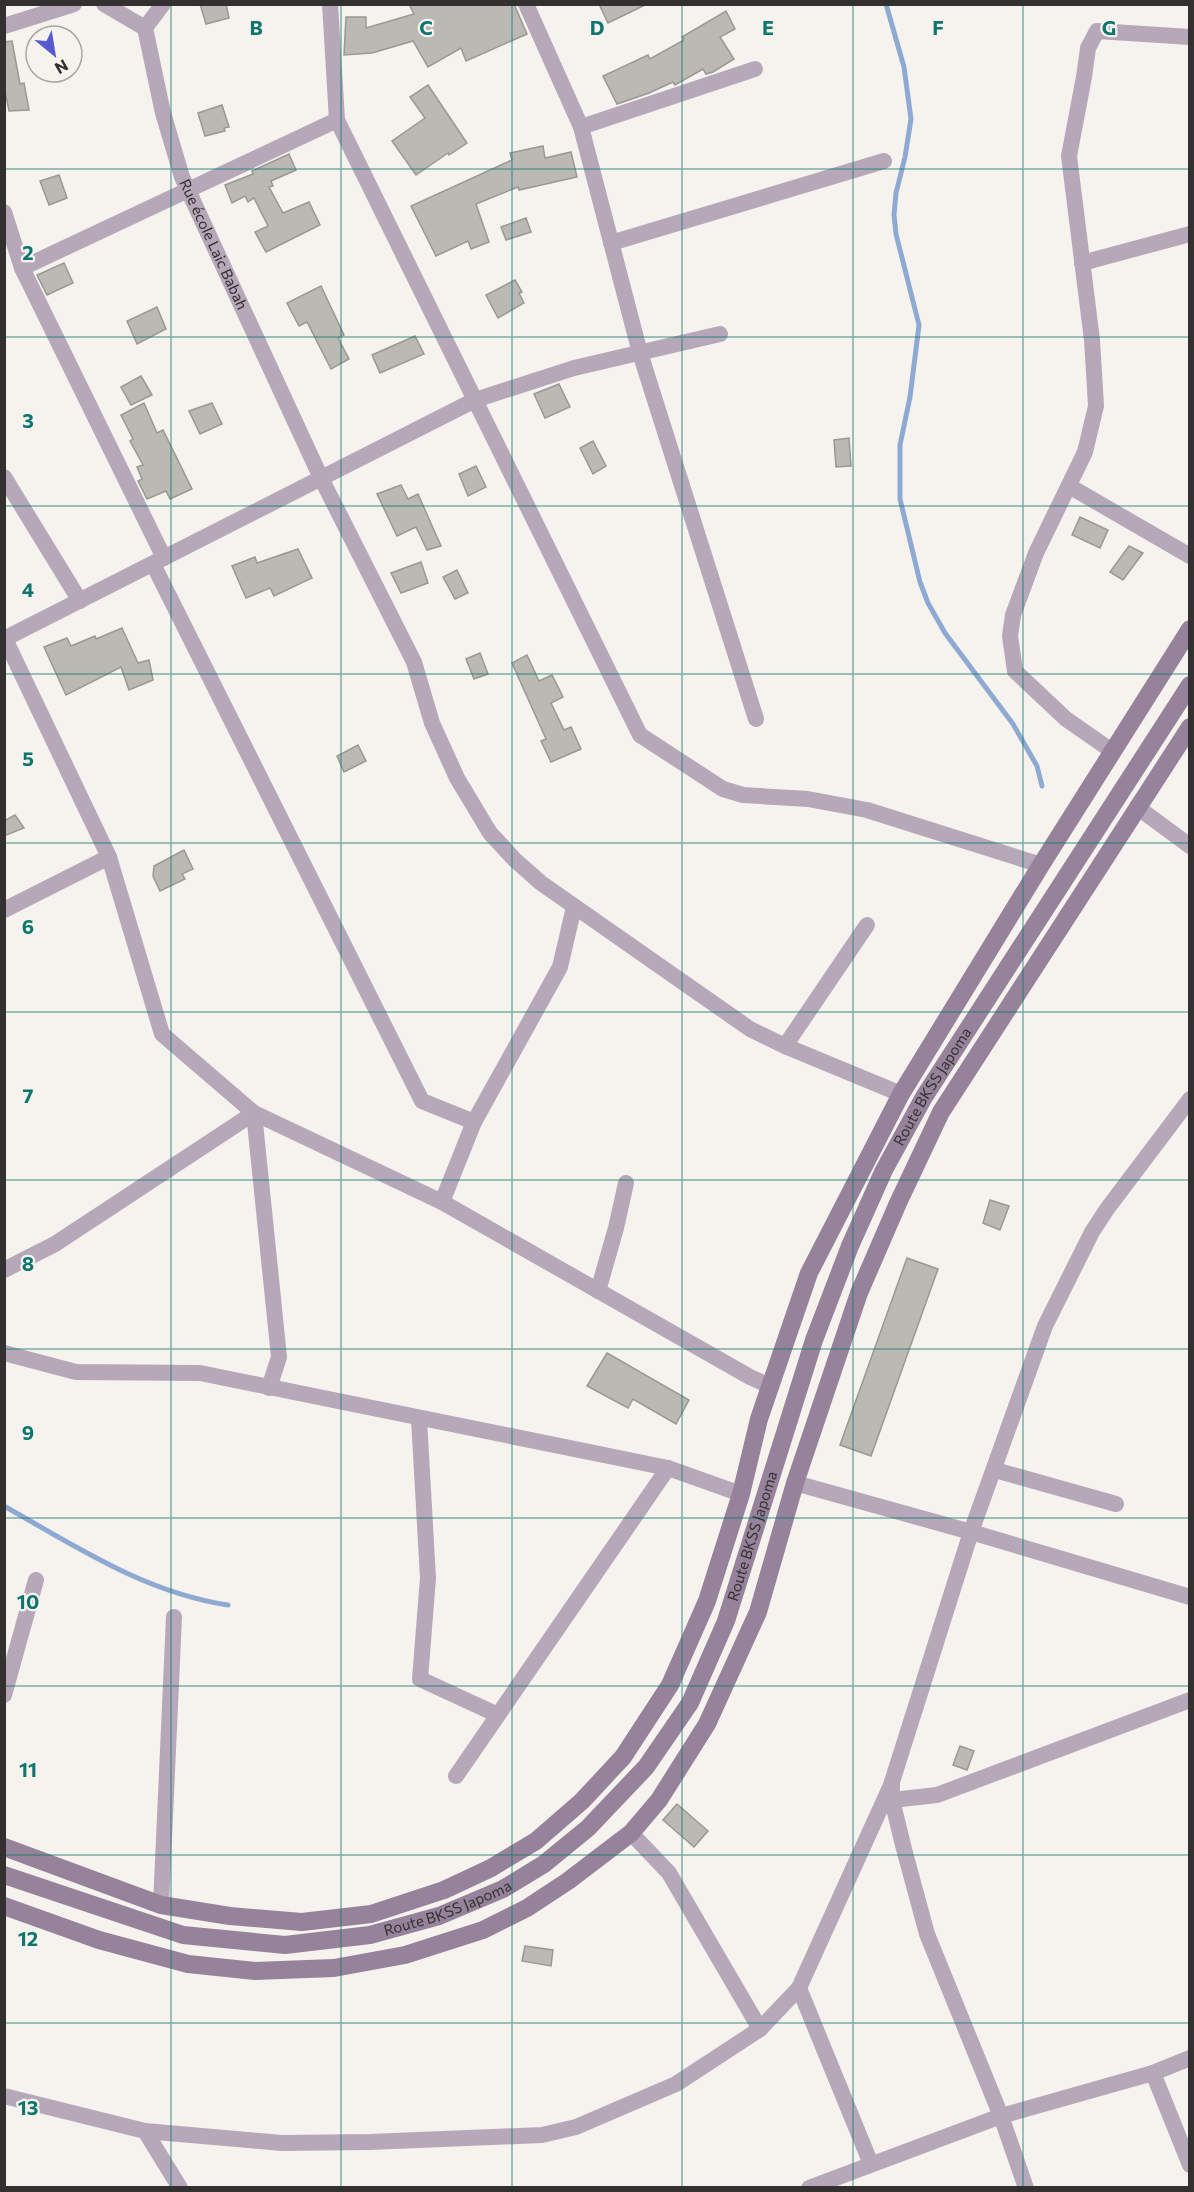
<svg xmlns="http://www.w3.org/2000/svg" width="1194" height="2192" font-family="Commissioner,sans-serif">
<rect width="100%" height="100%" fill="#f6f3ee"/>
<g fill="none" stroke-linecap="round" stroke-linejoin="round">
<g stroke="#8faad2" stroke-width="5">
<polyline points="886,4 904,67 911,119 905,157 896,193 894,215 896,234 919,325 910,397 900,445 900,499 920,582 928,603 945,633 1013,724 1037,766 1042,786"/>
<path d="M 4,1506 C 77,1547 144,1592 228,1605"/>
</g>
</g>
<g fill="#bbb9b4" stroke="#9a9893" stroke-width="1.5">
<polygon points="200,4 226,4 229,18 206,24"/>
<polygon points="409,4 514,4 527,34 466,61 461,48 428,67 413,41 372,53 344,55 346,17 366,17 366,28 414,14"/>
<polygon points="599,4 647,4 608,23"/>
<polygon points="726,11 735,29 720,37 734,59 713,72 706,74 703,69 675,85 673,82 649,93 617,104 603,76 648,55 650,59 684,40 682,37"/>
<polygon points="12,41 20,84 24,83 29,110 9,111 4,87 4,42"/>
<polygon points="428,85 467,143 449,155 448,153 416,175 392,141 425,118 410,97"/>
<polygon points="222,105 229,127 224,128 225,131 205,136 198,113"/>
<polygon points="543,146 545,158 571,152 577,177 519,190 518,187 476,204 489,242 471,249 468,241 436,256 411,206 512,160 510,153"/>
<polygon points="289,154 296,170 271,181 273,186 269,187 283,213 309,202 320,225 266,252 255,232 268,226 254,198 248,202 245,196 232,203 225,185 253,174 252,171"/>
<polygon points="59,175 67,198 49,205 40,181"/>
<polygon points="526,218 531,232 506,240 501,227"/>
<polygon points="64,263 73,283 47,295 37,275"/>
<polygon points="515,280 522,292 519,293 524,303 498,318 486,295"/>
<polygon points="321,286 344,335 338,338 349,359 331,369 307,322 299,326 287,303"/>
<polygon points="157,307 166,329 137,344 127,321"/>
<polygon points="415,336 424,354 380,373 372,355"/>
<polygon points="141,376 152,395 131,405 121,387"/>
<polygon points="559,384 570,407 545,418 534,394"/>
<polygon points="144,403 157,433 163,430 192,489 170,499 166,491 147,499 138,481 142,479 137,467 143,465 130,441 133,439 121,415"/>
<polygon points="212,403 222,424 200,434 189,411"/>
<polygon points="849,438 851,466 836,467 834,440"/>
<polygon points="593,441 606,466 593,474 580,448"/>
<polygon points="476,466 486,487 468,496 459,474"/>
<polygon points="401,485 408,499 418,494 441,546 427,550 416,527 397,536 377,494"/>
<polygon points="1080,517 1108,530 1100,548 1072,535"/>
<polygon points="1129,546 1143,553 1123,580 1110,572"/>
<polygon points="298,549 312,578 274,596 270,588 246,598 232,566 255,557 257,563"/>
<polygon points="421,562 428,583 401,593 391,573"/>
<polygon points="457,570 468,593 455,599 443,577"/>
<polygon points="122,628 138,663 149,660 153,680 129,690 121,667 66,695 44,647 67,638 71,646 95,636 96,639"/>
<polygon points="480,653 488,674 474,679 466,659"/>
<polygon points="527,655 539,681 552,675 563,697 551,703 564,730 571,727 581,749 551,762 541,741 546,739 512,663"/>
<polygon points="358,745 366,761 344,772 337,756"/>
<polygon points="15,815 24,828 4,836 4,821"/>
<polygon points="184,850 193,869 182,874 185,879 160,891 153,876 154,866"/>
<polygon points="990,1200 1009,1206 1000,1230 983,1223"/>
<polygon points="907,1258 938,1269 871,1456 840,1445"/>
<polygon points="607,1353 689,1400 676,1424 633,1399 628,1408 587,1386"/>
<polygon points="960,1746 974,1751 967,1770 953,1765"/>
<polygon points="677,1804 708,1831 694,1847 663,1820"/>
<polygon points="525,1946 553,1950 551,1966 522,1961"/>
</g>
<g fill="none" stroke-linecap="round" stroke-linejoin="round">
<g stroke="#b6a7b9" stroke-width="16">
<polyline points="104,4 145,28"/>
<polyline points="330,4 337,120 640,735 723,789 743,795 808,799 867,810 1041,865"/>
<polyline points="526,4 581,127 640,353 756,719"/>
<polyline points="4,26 74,4"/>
<path id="s1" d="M 145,28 L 163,113 L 182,177 L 321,478 L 414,662 L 432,723 L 457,778 L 490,833 L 515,860 L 541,883 L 750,1029 L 785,1046 L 901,1094"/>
<polyline points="145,28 163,4"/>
<polyline points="581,127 755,69"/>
<polyline points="4,212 22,268 164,558"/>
<polyline points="611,243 884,161"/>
<polyline points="1082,263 1190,234"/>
<polyline points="22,268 337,120"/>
<polyline points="4,477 80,601"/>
<polyline points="1069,486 1190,556"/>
<polyline points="153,564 422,1101 474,1122"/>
<polyline points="4,639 475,400 574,368 720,334"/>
<polyline points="5,639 109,857 162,1034 254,1113 442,1202 750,1377 770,1386"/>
<polyline points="1112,751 1066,719 1015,671 1010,636 1013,615 1036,553 1085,452 1096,406 1092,340 1069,156 1084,77 1088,48 1097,31 1190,37"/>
<polyline points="1137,807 1190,846"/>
<polyline points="4,910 109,857"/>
<polyline points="785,1046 867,925"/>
<polyline points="442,1202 474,1122 560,967 574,907"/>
<polyline points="4,1270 55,1244 254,1113 279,1357 269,1388"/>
<polyline points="598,1291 616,1228 626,1183"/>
<polyline points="4,1353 76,1372 200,1373 668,1468 741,1494"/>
<polyline points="419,1419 428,1578 420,1679 498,1715"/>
<polyline points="995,1470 1116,1504"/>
<polyline points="795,1483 971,1532 1190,1597"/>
<polyline points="4,1695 36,1580"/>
<polyline points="456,1776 668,1468"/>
<polyline points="892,1785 892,1800 904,1849 927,1934 1001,2116 1026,2188"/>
<polyline points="892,1800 937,1795 1190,1700"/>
<polyline points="631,1833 669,1873 760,2029"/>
<polyline points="161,1905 174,1617"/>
<polyline points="799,1988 871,2164"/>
<polyline points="1153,2073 1190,2165"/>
<polyline points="4,2096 145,2131 282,2143 370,2142 542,2135 576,2127 676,2084 760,2029 799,1988 891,1785 971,1532 1045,1326 1092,1232 1107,1209 1190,1099"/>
<polyline points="145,2131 180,2188"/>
<polyline points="809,2188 1001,2116 1153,2073 1190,2058"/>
</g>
<g stroke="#97829c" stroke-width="18">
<polyline points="4,1847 161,1905 230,1916 302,1922 371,1914 444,1890 491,1868 536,1841 582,1801 623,1757 670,1685 707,1601 741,1494 759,1419 809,1273 901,1094 1041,865 1190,629"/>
<path id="s2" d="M 4,1875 L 183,1935 L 285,1945 L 370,1935 L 439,1916 L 503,1889 L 544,1864 L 588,1828 L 646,1767 L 690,1703 L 726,1621 L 814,1340 L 850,1246 L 884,1170 L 924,1097 L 1190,685"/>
<polyline points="4,1906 99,1940 188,1964 255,1971 334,1968 405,1955 483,1930 527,1908 568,1881 631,1833 659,1800 707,1724 758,1612 795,1483 859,1293 898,1203 941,1112 1190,727"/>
</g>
</g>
<path fill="none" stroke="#0f766e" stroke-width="1.5" stroke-opacity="0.55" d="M 171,4 L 171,2188M 341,4 L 341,2188M 512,4 L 512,2188M 682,4 L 682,2188M 853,4 L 853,2188M 1023,4 L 1023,2188M 4,169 L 1190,169M 4,337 L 1190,337M 4,506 L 1190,506M 4,674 L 1190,674M 4,843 L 1190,843M 4,1012 L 1190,1012M 4,1180 L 1190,1180M 4,1349 L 1190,1349M 4,1518 L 1190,1518M 4,1686 L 1190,1686M 4,1855 L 1190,1855M 4,2023 L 1190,2023"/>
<g text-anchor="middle" stroke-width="4.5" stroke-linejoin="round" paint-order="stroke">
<g font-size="15" fill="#32312f" stroke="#f6f3ee">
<text dy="5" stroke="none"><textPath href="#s1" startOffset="228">Rue école Laic Babah</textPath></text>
<text dy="5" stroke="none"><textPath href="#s2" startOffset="1449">Route BKSS Japoma</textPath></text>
<text dy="5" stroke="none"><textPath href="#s2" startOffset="963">Route BKSS Japoma</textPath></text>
<text dy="5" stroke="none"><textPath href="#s2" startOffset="459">Route BKSS Japoma</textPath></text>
</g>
</g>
<g font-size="20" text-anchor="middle" font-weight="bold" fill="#0f766e" stroke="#f6f3ee" stroke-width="4.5" stroke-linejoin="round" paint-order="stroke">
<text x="256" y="35">B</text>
<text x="426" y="35">C</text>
<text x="597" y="35">D</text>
<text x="768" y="35">E</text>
<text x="938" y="35">F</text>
<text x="1109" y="35">G</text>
<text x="28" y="260">2</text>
<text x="28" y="428">3</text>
<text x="28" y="597">4</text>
<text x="28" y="766">5</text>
<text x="28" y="934">6</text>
<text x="28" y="1103">7</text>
<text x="28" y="1271">8</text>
<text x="28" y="1440">9</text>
<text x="28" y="1609">10</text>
<text x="28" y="1777">11</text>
<text x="28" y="1946">12</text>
<text x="28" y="2115">13</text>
</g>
<rect width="1194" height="2192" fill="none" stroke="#32312f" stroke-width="12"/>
<g transform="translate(54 54) rotate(150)"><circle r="28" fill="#f6f3ee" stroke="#a8a5a2" stroke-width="1.5"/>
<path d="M0-4.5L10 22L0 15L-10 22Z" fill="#5759d1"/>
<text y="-9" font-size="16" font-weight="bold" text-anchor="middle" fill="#32312f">N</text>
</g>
</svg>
